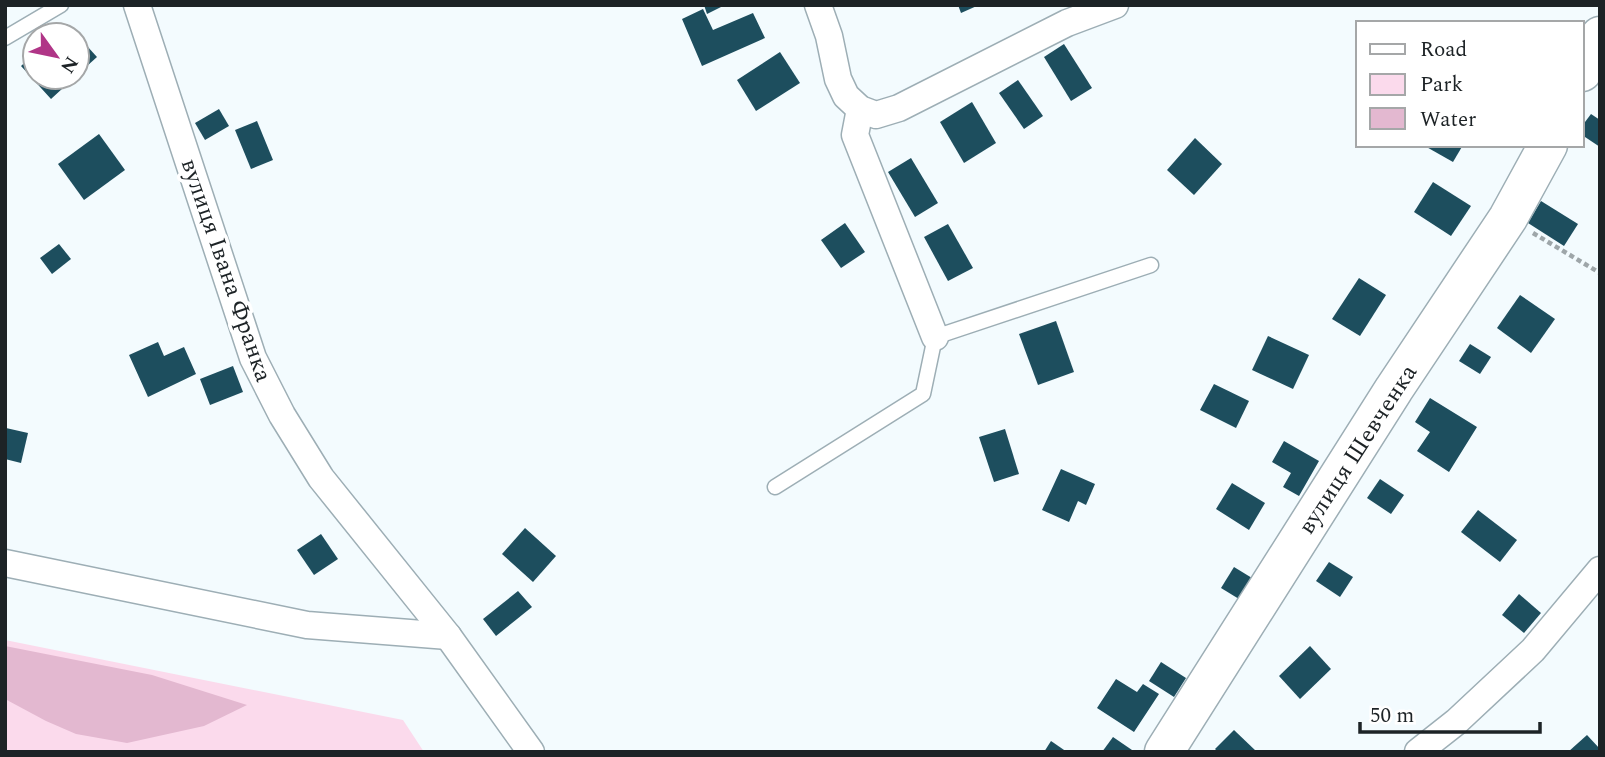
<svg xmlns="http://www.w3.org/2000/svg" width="1605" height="757" font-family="Spectral,serif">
<rect width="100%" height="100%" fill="#f3fbfe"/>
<polygon fill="#fbdaec" points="5,640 403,720 424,752 5,752"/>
<polygon fill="#e3b8d0" points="5,646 152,675 247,705 204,726 127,743 76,734 46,721 5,699"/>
<g fill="#1d4e5e">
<polygon points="704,5 725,5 707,14"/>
<polygon points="958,5 979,5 961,13"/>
<polygon points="703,9 713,30 753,13 765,38 702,66 682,19"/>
<polygon points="67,24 77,35 55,35"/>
<polygon points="77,35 97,57 77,75"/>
<polygon points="1064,44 1092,88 1071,101 1044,57"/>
<polygon points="780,52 800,83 756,111 737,80"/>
<polygon points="35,53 35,77 75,77 51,99 21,66"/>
<polygon points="1018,80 1043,116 1024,129 999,93"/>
<polygon points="972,102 996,143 964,163 940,122"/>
<polygon points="219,109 229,126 205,140 195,123"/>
<polygon points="1591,114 1600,120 1600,147 1582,135 1582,126"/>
<polygon points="257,121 273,160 251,169 235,130"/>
<polygon points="99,134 125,170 84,200 58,164"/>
<polygon points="1195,138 1222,164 1194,195 1167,170"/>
<polygon points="1423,145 1463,145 1453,162"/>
<polygon points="911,158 938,203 915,217 888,172"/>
<polygon points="1433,182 1471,206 1451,236 1414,212"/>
<polygon points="1541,201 1578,224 1564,246 1528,223"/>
<polygon points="845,223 865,252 841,268 821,240"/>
<polygon points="948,224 973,268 948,281 924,237"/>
<polygon points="59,244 71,259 52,274 40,258"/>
<polygon points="1359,278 1386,295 1360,336 1332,319"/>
<polygon points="1520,295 1555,319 1531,353 1497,328"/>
<polygon points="1056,321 1074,372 1038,385 1019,334"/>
<polygon points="1268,336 1309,355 1293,389 1252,370"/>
<polygon points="158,342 164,356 184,347 196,374 148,397 129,355"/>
<polygon points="1470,344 1491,357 1480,374 1459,361"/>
<polygon points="233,366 243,392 210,405 200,379"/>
<polygon points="1214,384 1249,401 1236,428 1200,410"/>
<polygon points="1430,398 1477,427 1449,472 1417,451 1430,432 1415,422"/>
<polygon points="6,428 28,433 21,463 5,459"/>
<polygon points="1005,429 1019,474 994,482 979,437"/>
<polygon points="1284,441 1319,461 1299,496 1283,487 1291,473 1272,462"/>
<polygon points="1061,469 1095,484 1086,505 1078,501 1069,522 1042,510"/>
<polygon points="1380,479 1404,495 1391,514 1367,498"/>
<polygon points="1232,483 1265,503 1249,530 1216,509"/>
<polygon points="1478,510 1517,540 1500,562 1461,532"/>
<polygon points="525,528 556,556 533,582 502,554"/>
<polygon points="321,534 338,559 314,575 297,550"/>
<polygon points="1329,562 1353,577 1340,597 1316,581"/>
<polygon points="1234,567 1252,578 1239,599 1221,588"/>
<polygon points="518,591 532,607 496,636 483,619"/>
<polygon points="1519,594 1541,613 1524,633 1502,615"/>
<polygon points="1310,646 1331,669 1300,699 1279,676"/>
<polygon points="1161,662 1186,678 1174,697 1149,681"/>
<polygon points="1116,679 1137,692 1143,684 1159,694 1134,732 1097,708"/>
<polygon points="1234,730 1257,752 1218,752 1215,749"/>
<polygon points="1587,735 1600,749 1600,752 1568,752"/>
<polygon points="1113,737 1132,750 1131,752 1102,752"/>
<polygon points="1051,741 1067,752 1044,752"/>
</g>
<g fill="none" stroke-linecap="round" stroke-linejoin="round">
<defs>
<g id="lane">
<polyline points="5,38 61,5"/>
<polyline points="775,487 923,394 935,337 1151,265"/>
</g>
<g id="street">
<polyline points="137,5 253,358 282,415 321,478 448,636 531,752"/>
<polyline points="818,5 829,36 838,79 846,96 860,109 876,115 899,108 1067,23 1115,5"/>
<polyline points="860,109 855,135 935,337"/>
<polyline points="5,563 307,625 448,636"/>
<polyline points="1418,752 1456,722 1533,650 1600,570"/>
</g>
<g id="secondary">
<polyline points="1582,72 1600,36"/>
<polyline points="1164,752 1394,389 1508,218 1548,145"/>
</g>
</defs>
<use href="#lane" stroke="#9daeb5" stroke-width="17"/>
<use href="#street" stroke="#9daeb5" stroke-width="29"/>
<use href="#secondary" stroke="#9daeb5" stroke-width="41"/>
<polyline stroke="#9ea6a9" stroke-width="4.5" stroke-dasharray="5 3.5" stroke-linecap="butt" points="1533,233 1600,273"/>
<use href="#lane" stroke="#fff" stroke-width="14"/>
<use href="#street" stroke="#fff" stroke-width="26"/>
<use href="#secondary" stroke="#fff" stroke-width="38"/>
</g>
<g text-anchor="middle" stroke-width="7" stroke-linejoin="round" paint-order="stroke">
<g font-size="24" fill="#1d2326" stroke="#fff">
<text transform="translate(227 270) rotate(71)" y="8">вулиця Івана Франка</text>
<text transform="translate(1357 449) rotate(-57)" y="8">вулиця Шевченка</text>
</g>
</g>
<rect width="1605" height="757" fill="none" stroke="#1d2326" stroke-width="14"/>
<rect x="1356" y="21" width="228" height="126" fill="#ffffff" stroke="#a5a7a8" stroke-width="2"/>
<rect x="1370" y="44" width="35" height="10" fill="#ffffff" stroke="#a5a7a8" stroke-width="2"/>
<text x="1420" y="56" font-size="21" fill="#1d2326">Road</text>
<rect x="1370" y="74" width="35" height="21" fill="#fbdaec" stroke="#a5a7a8" stroke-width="2"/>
<text x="1420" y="91" font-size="21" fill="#1d2326">Park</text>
<rect x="1370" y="108" width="35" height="21" fill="#e3b8d0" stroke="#a5a7a8" stroke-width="2"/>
<text x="1420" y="126" font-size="21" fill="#1d2326">Water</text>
<g transform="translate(56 56) rotate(123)"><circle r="33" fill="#ffffff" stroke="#a5a7a8" stroke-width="2"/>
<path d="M0-5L12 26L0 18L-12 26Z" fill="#b03587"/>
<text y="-10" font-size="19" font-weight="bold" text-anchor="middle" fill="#1d2326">N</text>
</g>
<path d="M1360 722v10h180v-10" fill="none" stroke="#1d2326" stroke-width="3.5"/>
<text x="1370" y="722" font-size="21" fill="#1d2326" stroke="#ffffff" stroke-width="5" paint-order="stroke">50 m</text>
</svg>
